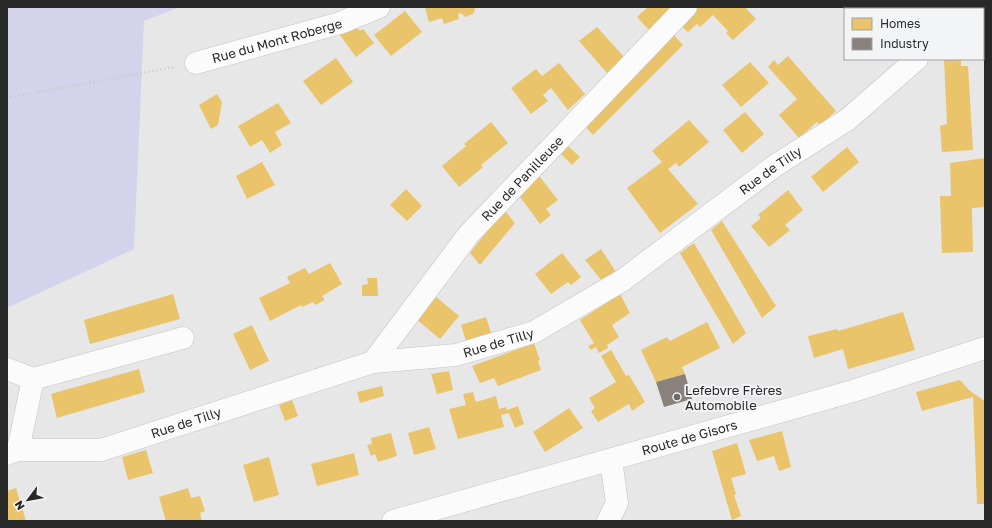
<svg xmlns="http://www.w3.org/2000/svg" width="992" height="528" font-family="'Golos Text',sans-serif">
<rect width="100%" height="100%" fill="#e7e7e8"/>
<polygon fill="#d3d3eb" points="7,7 180,7 144,21 134,249 7,308"/>
<g fill="#e9c46a">
<polygon points="425,7 474,7 475,10 473,14 465,17 461,13 458,14 459,19 444,24 442,18 429,22"/>
<polygon points="648,7 674,7 650,31 637,17"/>
<polygon points="698,7 745,7 756,19 733,40 726,33 728,31 713,15 700,27 697,24 688,32 680,25"/>
<polygon points="855,7 878,7 880,9 853,9"/>
<polygon points="930,7 955,7 956,9 930,9"/>
<polygon points="405,11 422,32 391,56 374,35"/>
<polygon points="355,25 360,31 363,29 374,43 356,57 340,35"/>
<polygon points="597,27 624,57 607,73 579,41"/>
<polygon points="672,33 683,45 593,135 583,124"/>
<polygon points="788,56 836,111 820,125 817,122 799,138 779,115 797,99 768,67 774,60 778,65"/>
<polygon points="336,58 353,82 321,105 303,81"/>
<polygon points="944,59 961,59 961,66 968,66 973,150 942,152 940,126 947,124"/>
<polygon points="750,62 769,83 741,107 722,85"/>
<polygon points="559,63 585,94 568,110 551,88 543,95 548,101 531,114 511,88 536,69 542,76"/>
<polygon points="217,94 222,102 218,125 211,129 199,105"/>
<polygon points="278,103 291,123 275,132 282,145 270,153 262,140 250,147 238,126"/>
<polygon points="745,112 764,134 742,153 723,130"/>
<polygon points="689,120 709,142 679,167 676,163 668,169 698,204 660,233 627,188 662,162 652,151"/>
<polygon points="491,122 508,143 481,165 483,167 459,187 442,166 466,146 464,144"/>
<polygon points="568,146 580,157 572,165 561,154"/>
<polygon points="847,147 859,162 823,192 811,177"/>
<polygon points="985,158 985,207 972,208 973,252 942,253 940,196 951,196 950,163"/>
<polygon points="262,162 275,185 247,199 236,176"/>
<polygon points="536,172 558,200 546,209 551,215 540,224 518,194"/>
<polygon points="406,189 422,206 407,221 390,205"/>
<polygon points="788,190 803,210 785,225 790,230 769,247 751,226 761,218 758,215"/>
<polygon points="504,210 515,223 480,265 470,253"/>
<polygon points="722,221 776,306 762,318 711,230"/>
<polygon points="694,243 746,333 733,344 680,253"/>
<polygon points="601,249 616,272 602,281 585,260"/>
<polygon points="562,253 581,277 571,285 568,282 551,294 535,274"/>
<polygon points="330,263 342,284 322,296 325,300 315,305 313,302 302,307 301,305 270,321 259,298 290,283 287,277 305,268 309,274"/>
<polygon points="367,278 377,278 378,296 362,296 362,285 368,284"/>
<polygon points="173,294 180,319 90,344 84,320"/>
<polygon points="620,294 630,313 612,325 619,337 607,345 608,348 599,353 596,347 591,350 588,346 594,343 580,320"/>
<polygon points="435,296 459,316 440,339 416,319"/>
<polygon points="903,312 915,350 848,369 843,349 814,358 808,336 837,329 838,331"/>
<polygon points="486,317 492,336 467,344 461,325"/>
<polygon points="707,322 720,348 682,367 685,374 656,382 641,350 667,337 670,341"/>
<polygon points="252,325 269,361 250,370 233,334"/>
<polygon points="534,343 540,360 538,361 541,370 498,386 494,378 480,383 472,366"/>
<polygon points="611,350 626,376 629,375 645,402 632,411 629,404 598,422 591,411 595,408 589,398 616,382 601,356"/>
<polygon points="139,369 145,392 57,418 51,394"/>
<polygon points="449,371 453,390 437,394 431,374"/>
<polygon points="960,380 970,391 985,401 985,504 977,504 973,397 922,411 916,392"/>
<polygon points="382,386 384,396 360,403 357,392"/>
<polygon points="473,392 476,402 496,396 499,409 506,407 507,410 518,406 524,424 515,428 509,413 501,415 504,427 458,439 449,409 466,405 463,394"/>
<polygon points="292,400 298,416 285,421 279,405"/>
<polygon points="569,408 583,428 545,452 533,432"/>
<polygon points="429,427 436,449 414,455 408,433"/>
<polygon points="782,431 791,467 779,471 774,456 757,461 749,440"/>
<polygon points="391,433 397,456 378,462 375,454 371,456 367,445 372,444 371,438"/>
<polygon points="737,443 746,474 731,478 736,494 734,495 741,516 732,520 712,451"/>
<polygon points="146,450 153,473 128,480 122,457"/>
<polygon points="354,453 359,475 317,486 311,464"/>
<polygon points="269,457 279,495 254,502 243,465"/>
<polygon points="16,488 26,521 7,521 7,491"/>
<polygon points="188,488 191,498 200,496 205,511 200,513 202,521 166,521 159,497"/>
</g>
<polygon fill="#8a817c" points="685,374 692,399 664,407 656,382"/>
<g fill="none" stroke-linecap="round" stroke-linejoin="round">
<defs>
<g id="street">
<polyline points="976,9 978,7"/>
<path id="s1" d="M 196,63 L 340,23 L 379,7"/>
<path id="s2" d="M 373,362 L 469,234 L 686,7"/>
<polyline points="7,369 33,379 18,450"/>
<polyline points="33,379 183,338"/>
<path id="s3" d="M 7,454 L 18,450 L 101,450 L 373,362 L 456,355 L 534,332 L 623,280 L 776,165 L 847,120 L 917,59"/>
<polyline points="608,521 617,503 611,460"/>
</g>
<g id="primary">
<path id="s4" d="M 393,521 L 853,391 L 985,348"/>
</g>
</defs>
<use href="#street" stroke="#c3c3c4" stroke-width="23"/>
<use href="#primary" stroke="#c3c3c4" stroke-width="23"/>
<polyline stroke="#c7c7c7" stroke-width="2.5" stroke-dasharray="1 3" stroke-linecap="butt" points="7,98 174,67"/>
<use href="#street" stroke="#fbfbfc" stroke-width="22"/>
<use href="#primary" stroke="#fbfbfc" stroke-width="22"/>
</g>
<circle fill="#6b6b6c" stroke="#f3f4f6" stroke-width="1.5" cx="677" cy="397" r="4"/>
<g text-anchor="middle" stroke-width="4" stroke-linejoin="round" paint-order="stroke">
<g font-size="13" fill="#282829" stroke="#f3f4f6">
<text dy="5" stroke="none"><textPath href="#s1" startOffset="84">Rue du Mont Roberge</textPath></text>
<text dy="5" stroke="none"><textPath href="#s3" startOffset="832">Rue de Tilly</textPath></text>
<text dy="5" stroke="none"><textPath href="#s2" startOffset="237">Rue de Panilleuse</textPath></text>
<text dy="5" stroke="none"><textPath href="#s3" startOffset="508">Rue de Tilly</textPath></text>
<text dy="5" stroke="none"><textPath href="#s3" startOffset="184">Rue de Tilly</textPath></text>
<text dy="5" stroke="none"><textPath href="#s4" startOffset="308">Route de Gisors</textPath></text>
</g>
<g font-size="13" fill="#282829" stroke="#f3f4f6" text-anchor="start">
<text x="685" y="395">Lefebvre Frères<tspan x="685" dy="15">Automobile</tspan></text>
</g>
</g>
<rect width="992" height="528" fill="none" stroke="#282829" stroke-width="16"/>
<rect x="844" y="8" width="140" height="52" fill="#f3f4f6" stroke="#a2a2a4"/>
<rect x="852" y="18" width="20" height="12" fill="#e9c46a" stroke="#a2a2a4"/>
<text x="880" y="28" font-size="12" fill="#282829">Homes</text>
<rect x="852" y="38" width="20" height="12" fill="#8a817c" stroke="#a2a2a4"/>
<text x="880" y="48" font-size="12" fill="#282829">Industry</text>
<g transform="translate(28 500) rotate(238)" stroke="#f3f4f6" stroke-width="3" paint-order="stroke">
<path d="M0-3L7 15L0 10L-7 15Z" fill="#282829"/>
<text y="-6" font-size="11" font-weight="bold" text-anchor="middle" fill="#282829">N</text>
</g>
</svg>
